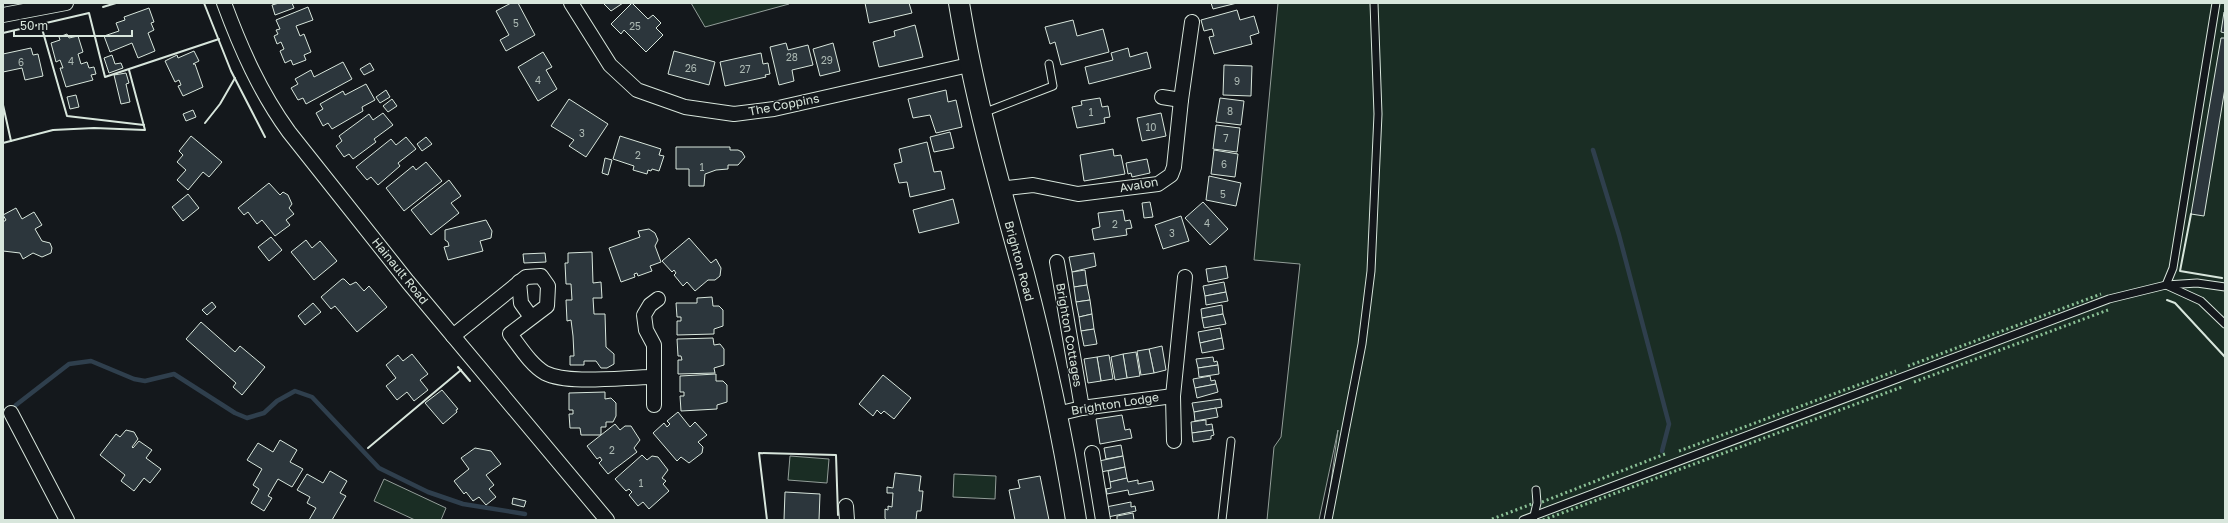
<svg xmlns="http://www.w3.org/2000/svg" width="2228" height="523" font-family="'Golos Text',sans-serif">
<rect width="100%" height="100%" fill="#14181c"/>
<g fill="#1a2d24" stroke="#939e99">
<polygon points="691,3 789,3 789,4 705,27"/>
<polygon points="1278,3 2225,3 2225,520 1326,520 1338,430 1319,520 1267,520 1274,447 1281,437 1300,264 1254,260"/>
<polygon points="790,456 829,459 827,483 788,480"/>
<polygon points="954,474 996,476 995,499 953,497"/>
<polygon points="384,479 446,508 441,520 415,520 374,501"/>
</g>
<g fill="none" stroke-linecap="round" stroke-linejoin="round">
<g stroke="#2f3f4d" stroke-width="4.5">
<polyline points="1593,150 1619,235 1669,424 1662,451"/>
<polyline points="16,405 69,364 91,361 134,379 145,381 174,374 235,413 247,418 264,413 277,401 295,391 312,397 379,468 428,492 463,504 525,514"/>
</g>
</g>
<g fill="#2c363c" stroke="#d8e6dc">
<polygon points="279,3 292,3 294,8 275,15 272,5"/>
<polygon points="511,3 518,3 535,35 506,51 500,40 509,35 496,11"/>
<polygon points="603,3 623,3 611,11"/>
<polygon points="632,3 648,19 653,15 661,23 656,28 663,35 646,52 624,30 621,34 611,24"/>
<polygon points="865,3 909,3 912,13 869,23"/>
<polygon points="1211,3 1237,3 1213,9"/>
<polygon points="308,7 313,20 296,26 300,36 304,34 311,52 304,55 306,60 293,65 291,60 285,63 280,51 284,49 281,42 277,44 274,36 278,34 276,30 280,29 276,20"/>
<polygon points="149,8 154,22 151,23 154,30 148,33 155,51 138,58 132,43 110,52 104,36 119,31 116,23 125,20 124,17"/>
<polygon points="1237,10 1240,20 1254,16 1259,33 1250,36 1252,44 1214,54 1209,37 1214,36 1212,29 1204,31 1201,20"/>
<polygon points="2224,12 2225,12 2225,33 2221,32"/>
<polygon points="1073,20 1077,36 1103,29 1109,52 1061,65 1055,42 1050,44 1045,27"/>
<polygon points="915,25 923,57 879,67 873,42 895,36 894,31"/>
<polygon points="67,34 69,38 78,36 83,52 78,54 81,64 87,62 89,68 94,67 96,74 91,75 93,80 66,87 60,68 63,68 60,60 56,62 51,43 60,40 59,37"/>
<polygon points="2221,38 2225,38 2225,88 2204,216 2191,214"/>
<polygon points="786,43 788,50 808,45 813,65 792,70 794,81 779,85 770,47"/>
<polygon points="833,43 840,71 820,76 813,49"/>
<polygon points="31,48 33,55 38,54 43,76 25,80 22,68 3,72 3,54"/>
<polygon points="1128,48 1130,57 1147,52 1151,68 1089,84 1085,67 1113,60 1111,53"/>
<polygon points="194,51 199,61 193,64 195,64 203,87 183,96 178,86 181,85 179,80 175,82 165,61 177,55 178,58"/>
<polygon points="674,51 715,62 709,85 668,74"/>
<polygon points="543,52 552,67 546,70 557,89 538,101 518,67"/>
<polygon points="761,53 763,64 768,63 770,74 765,75 766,77 725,86 720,62"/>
<polygon points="112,55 115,64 121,63 123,68 109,73 104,58"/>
<polygon points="343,62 352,79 306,104 303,98 298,100 291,88 298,84 295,79 311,70 314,77"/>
<polygon points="370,63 374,70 364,75 360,69"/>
<polygon points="1224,65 1252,66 1251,96 1223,95"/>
<polygon points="126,73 129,83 126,84 130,102 121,104 114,75"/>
<polygon points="366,84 375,100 362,107 363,111 332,129 328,123 323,126 316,113 323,109 320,104 343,91 345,95"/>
<polygon points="386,90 390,97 380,103 376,97"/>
<polygon points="946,90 948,102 956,100 962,127 936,133 930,115 913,118 908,99"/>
<polygon points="76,95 79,107 70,109 67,97"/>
<polygon points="1100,98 1102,107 1108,106 1110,117 1104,118 1105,123 1077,128 1072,107 1082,105 1081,101"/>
<polygon points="1220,98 1244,101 1241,125 1216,122"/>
<polygon points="392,99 397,106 388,112 383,106"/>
<polygon points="569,99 608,124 586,157 569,146 574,140 551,126"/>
<polygon points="193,110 196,117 186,121 183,114"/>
<polygon points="383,113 393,125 374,139 376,142 353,159 349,154 344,157 336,146 342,141 339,136 369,114 373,120"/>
<polygon points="1161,113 1166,136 1142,141 1137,118"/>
<polygon points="1216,125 1240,128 1237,152 1213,149"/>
<polygon points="950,132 954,148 934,152 930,137"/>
<polygon points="191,136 222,162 209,177 203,172 188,190 177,180 186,170 177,162 183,155 179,151"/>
<polygon points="620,136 661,149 659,155 664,156 659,171 652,169 651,171 648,170 647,174 633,170 634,166 613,159"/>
<polygon points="406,137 416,149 398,163 400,166 378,185 371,177 367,180 356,167 391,139 396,145"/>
<polygon points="426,137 432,144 422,151 417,144"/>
<polygon points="927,142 934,172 941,171 945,189 910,197 907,182 899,183 894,164 902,162 899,149"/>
<polygon points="676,147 730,147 730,150 738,150 742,152 745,157 738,165 728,165 728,169 716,170 705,174 704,186 689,186 689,169 676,169"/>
<polygon points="1113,149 1114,156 1121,155 1125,174 1084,181 1080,155"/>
<polygon points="1214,150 1238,154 1235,177 1211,174"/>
<polygon points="605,158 612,160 608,175 602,173"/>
<polygon points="1147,159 1150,173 1132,177 1131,173 1128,174 1126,163"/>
<polygon points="426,162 442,181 404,211 386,188 413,166 416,170"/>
<polygon points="1209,176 1241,183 1236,206 1206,200"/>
<polygon points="449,180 461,196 451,203 459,213 431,235 411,210"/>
<polygon points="269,183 280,195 283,192 288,195 292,204 289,208 294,214 286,220 290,225 275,236 262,220 257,224 248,212 244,215 238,208"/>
<polygon points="188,194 199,208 183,221 172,207"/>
<polygon points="953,199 959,223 919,233 913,210"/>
<polygon points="1150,202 1153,217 1144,218 1142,203"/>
<polygon points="1203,202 1228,229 1210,245 1185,218"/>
<polygon points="16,208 22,219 34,212 42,225 35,229 42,241 50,243 52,248 51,253 42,257 33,253 23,259 20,253 3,251 3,222 6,220 3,215"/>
<polygon points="1123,210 1125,221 1130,220 1132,228 1126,229 1127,235 1094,240 1092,229 1100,227 1098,213"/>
<polygon points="1181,216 1189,241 1163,249 1155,225"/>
<polygon points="486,220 492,231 491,238 480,241 483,251 448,260 444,247 449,246 448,242 445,240 445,230"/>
<polygon points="649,229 655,233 658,240 655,246 661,262 650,266 652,271 638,276 637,273 634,274 635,277 621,282 609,248 640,237 638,231"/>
<polygon points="271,237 282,250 269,261 258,247"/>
<polygon points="689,238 711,263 716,259 721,268 720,276 715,280 708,280 695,291 687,282 683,286 674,275 676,273 674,270 672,272 662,261"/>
<polygon points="306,240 312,248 320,241 337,261 314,280 291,252"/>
<polygon points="592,252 593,283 601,282 602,298 593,298 594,314 605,314 606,347 614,354 614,364 607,368 601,368 596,361 584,361 584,365 570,365 570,356 574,356 573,336 571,320 567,321 566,300 572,300 571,284 566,284 565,263 568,263 568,253"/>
<polygon points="545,253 546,262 524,263 523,254"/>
<polygon points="1094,253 1096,266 1072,272 1069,257"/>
<polygon points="1226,266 1228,278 1208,282 1206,269"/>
<polygon points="1085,270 1087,285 1074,287 1072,272"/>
<polygon points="342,279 344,279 350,285 356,282 364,291 369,286 387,307 357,332 335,306 331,309 321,297"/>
<polygon points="1224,282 1226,292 1205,296 1203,286"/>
<polygon points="1087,285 1090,300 1076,302 1074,287"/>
<polygon points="1226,292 1228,301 1206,305 1205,296"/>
<polygon points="712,297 713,306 719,306 723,310 723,326 714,329 714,334 677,335 677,321 681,321 681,317 677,317 676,303 697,303 697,298"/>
<polygon points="1090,300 1092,314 1079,317 1076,302"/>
<polygon points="212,302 216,307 207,315 202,310"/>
<polygon points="313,303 321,312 305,325 298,316"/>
<polygon points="1222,305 1223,314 1202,318 1201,309"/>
<polygon points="1092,314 1094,329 1081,331 1079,317"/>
<polygon points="1223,314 1226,324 1204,328 1202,318"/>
<polygon points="201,322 235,352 240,346 265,367 242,395 233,387 236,383 186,339"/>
<polygon points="1220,328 1222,338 1200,343 1198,332"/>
<polygon points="1094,329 1097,344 1084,346 1081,331"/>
<polygon points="713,338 714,345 720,344 724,349 724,365 714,368 715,373 678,374 678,360 682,360 681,356 678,356 677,339"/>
<polygon points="1222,338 1224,349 1202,353 1200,343"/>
<polygon points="1162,346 1166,370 1154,373 1149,349"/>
<polygon points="1149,349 1154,373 1141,375 1137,351"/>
<polygon points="1136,352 1140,376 1127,378 1123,354"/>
<polygon points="412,354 428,374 420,380 428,390 414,401 407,392 397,400 386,386 396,378 386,365 398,355 403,361"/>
<polygon points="1123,354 1127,378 1115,380 1111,357"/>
<polygon points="1109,355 1113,379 1101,381 1097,357"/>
<polygon points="1097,357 1101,381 1088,383 1084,359"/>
<polygon points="1213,357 1214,362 1217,361 1218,365 1198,368 1196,359"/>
<polygon points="1218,365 1219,374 1199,377 1198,368"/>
<polygon points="716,374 716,381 723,381 727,385 727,402 717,405 717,409 681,411 680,396 684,396 684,392 680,392 680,376"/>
<polygon points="883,375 911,398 894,419 884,411 881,414 877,410 873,416 859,404"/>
<polygon points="1210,376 1211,381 1215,380 1216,384 1195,388 1193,379"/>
<polygon points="1216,384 1218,392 1197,398 1195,388"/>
<polygon points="442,390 458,409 456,410 457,412 443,424 425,403"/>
<polygon points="605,392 605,399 611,398 616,403 616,416 613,422 606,422 606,427 601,427 601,435 581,435 580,428 570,428 569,414 573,414 573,410 569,410 569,393"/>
<polygon points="1221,399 1222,407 1194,412 1192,403"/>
<polygon points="1216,408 1218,417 1195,421 1194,412"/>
<polygon points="678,412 690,427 695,422 707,435 698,442 703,447 702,453 689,463 681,457 677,461 653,433 664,423 667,427 670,424 667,421"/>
<polygon points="1122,415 1125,430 1130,429 1132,438 1100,444 1096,419"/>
<polygon points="1206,420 1206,425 1212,424 1213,430 1192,433 1191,422"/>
<polygon points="615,424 620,430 625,426 631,426 640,440 634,448 637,452 608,474 599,463 602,460 600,457 597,459 587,446"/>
<polygon points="126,430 134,432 138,439 132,447 133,448 139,441 152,450 146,458 161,469 150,483 144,478 134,491 121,481 125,475 100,455 116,434 120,437"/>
<polygon points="1213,430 1214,435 1211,436 1211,439 1193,442 1192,433"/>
<polygon points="280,440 297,450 290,462 303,469 292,487 278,479 268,496 272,498 264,511 251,503 259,489 253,485 262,469 247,460 258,443 273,452"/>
<polygon points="1121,445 1123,456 1106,459 1104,448"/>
<polygon points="475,448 491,451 501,464 486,475 494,485 489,489 496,497 486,505 479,497 473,501 466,492 464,494 454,481 469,469 461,458"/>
<polygon points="642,455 647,460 652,456 658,457 668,470 662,478 666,481 663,484 669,491 649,509 643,502 638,506 629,495 632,492 629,489 626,491 615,479"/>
<polygon points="1123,456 1125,467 1101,472 1099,461"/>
<polygon points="1125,467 1127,478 1110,482 1108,471"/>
<polygon points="330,471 347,481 340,493 346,496 332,520 309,520 316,508 307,503 310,497 297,490 307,474 323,483"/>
<polygon points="895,473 921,476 919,491 923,491 921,511 917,511 916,520 886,520 885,518 885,509 888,510 888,506 892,507 893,493 887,493 887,487 893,488"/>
<polygon points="1040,476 1049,520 1015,520 1009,490 1020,488 1018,480"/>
<polygon points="1127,478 1128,482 1138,480 1138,484 1152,481 1154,490 1129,495 1128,490 1107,494 1106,489 1111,488 1110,482"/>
<polygon points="785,492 820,494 819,520 784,520"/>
<polygon points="513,498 526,501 524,507 512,504"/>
<polygon points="1131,502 1131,507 1135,506 1136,511 1108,517 1106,507"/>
<polygon points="1133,513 1134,520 1117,520 1117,516"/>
</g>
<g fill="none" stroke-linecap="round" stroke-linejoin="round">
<defs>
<g id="lane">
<polyline points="2216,3 2173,268 2166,285 2201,301 2225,324"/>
<polyline points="983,113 1053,86 1049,64"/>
<polyline points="1222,520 1231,441"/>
<polyline points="1328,520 1362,344 1371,271 1378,114 1374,3"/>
<polyline points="1523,520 2109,299 2166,285 2197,283 2225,287"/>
<polyline points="1533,520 1537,503 1536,490"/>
</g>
<g id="street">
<path d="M 224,3 C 241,49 260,92 289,132 L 408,282 L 607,520"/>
<polyline points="571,3 610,65 637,90 685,107 734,114 774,109 969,65"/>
<polyline points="3,15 66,3"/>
<polyline points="1162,97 1181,100"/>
<polyline points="999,189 1033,185 1078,194 1158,184 1171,175 1174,167 1181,100 1192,22"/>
<polyline points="1057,262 1082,408"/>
<polyline points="519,282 521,303 531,317"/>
<path d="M 453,336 L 526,277 L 541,276 L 548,286 L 547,306 L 510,334 C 520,347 531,365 545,373 C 569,385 625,377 653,377"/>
<polyline points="654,405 654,345 646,330 644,315 650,305 658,299"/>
<polyline points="11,413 67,520"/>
<polyline points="1057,414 1082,408 1173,396"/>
<polyline points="1174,441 1173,396 1185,277"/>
<polyline points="1092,453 1103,520"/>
<polyline points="846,506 847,520"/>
</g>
<path id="secondary" d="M 959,3 C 974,95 999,184 1024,274 C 1045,355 1063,437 1076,520"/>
</defs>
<use href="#lane" stroke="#d8e6dc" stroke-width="9"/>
<use href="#street" stroke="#d8e6dc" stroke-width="16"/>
<use href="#secondary" stroke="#d8e6dc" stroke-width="22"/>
<use href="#lane" stroke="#14181c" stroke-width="7"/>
<use href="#street" stroke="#14181c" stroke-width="14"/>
<use href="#secondary" stroke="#14181c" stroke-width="20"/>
<g stroke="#8ac095" stroke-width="3" stroke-dasharray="2 3" stroke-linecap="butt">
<polyline points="1908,366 2101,294"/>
<polyline points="1914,382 2108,310"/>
<polyline points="1679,451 1896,371"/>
<polyline points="1542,502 1665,454"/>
<polyline points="1492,519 1532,504"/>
<polyline points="1543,520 1902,387"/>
</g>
<g stroke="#d8e6dc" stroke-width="2">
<polyline points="204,3 231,71 265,137"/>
<polyline points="103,7 116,3"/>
<polyline points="41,25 67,116 144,125"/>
<polyline points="3,33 89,13 105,77 219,39"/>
<polyline points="3,105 11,141"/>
<polyline points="205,123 220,104 235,78"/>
<polyline points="3,143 53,130 94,128 145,130 129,70"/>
<polyline points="2191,214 2180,271 2222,278"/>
<polyline points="2167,300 2175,303 2225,357"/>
<polyline points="458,367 470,381"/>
<polyline points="368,448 461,370"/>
<polyline points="767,520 759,453 836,455 838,515"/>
</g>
</g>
<g text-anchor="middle" stroke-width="3" stroke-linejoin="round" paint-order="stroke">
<g font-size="10" fill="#adbab4">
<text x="516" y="27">5</text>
<text x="635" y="30">25</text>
<text x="792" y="61">28</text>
<text x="827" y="64">29</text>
<text x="71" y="65">4</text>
<text x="21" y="66">6</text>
<text x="691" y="72">26</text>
<text x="745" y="73">27</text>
<text x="538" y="84">4</text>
<text x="1237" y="85">9</text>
<text x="1230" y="115">8</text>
<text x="1091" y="116">1</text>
<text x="1151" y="131">10</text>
<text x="582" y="137">3</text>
<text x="1226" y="142">7</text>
<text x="638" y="159">2</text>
<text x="1224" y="168">6</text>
<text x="702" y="171">1</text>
<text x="1223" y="198">5</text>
<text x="1207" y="227">4</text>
<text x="1115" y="228">2</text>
<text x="1172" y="237">3</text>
<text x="612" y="454">2</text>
<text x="641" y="487">1</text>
</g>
<g font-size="12" fill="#d8e6dc" stroke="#14181c">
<text transform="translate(784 105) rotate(-11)" y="4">The Coppins</text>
<text transform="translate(1139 185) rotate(-10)" y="4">Avalon</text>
<text transform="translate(1019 261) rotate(75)" y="4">Brighton Road</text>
<text transform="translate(400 271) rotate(51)" y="4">Hainault Road</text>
<text transform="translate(1069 335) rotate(80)" y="4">Brighton Cottages</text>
<text transform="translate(1115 404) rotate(-9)" y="4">Brighton Lodge</text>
</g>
</g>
<rect width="2228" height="523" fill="none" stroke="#d8e6dc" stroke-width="8"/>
<path d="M14 30v6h118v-6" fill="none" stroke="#d8e6dc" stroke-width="2"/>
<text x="20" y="30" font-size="12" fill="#d8e6dc" stroke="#14181c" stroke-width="3" paint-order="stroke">50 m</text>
</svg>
